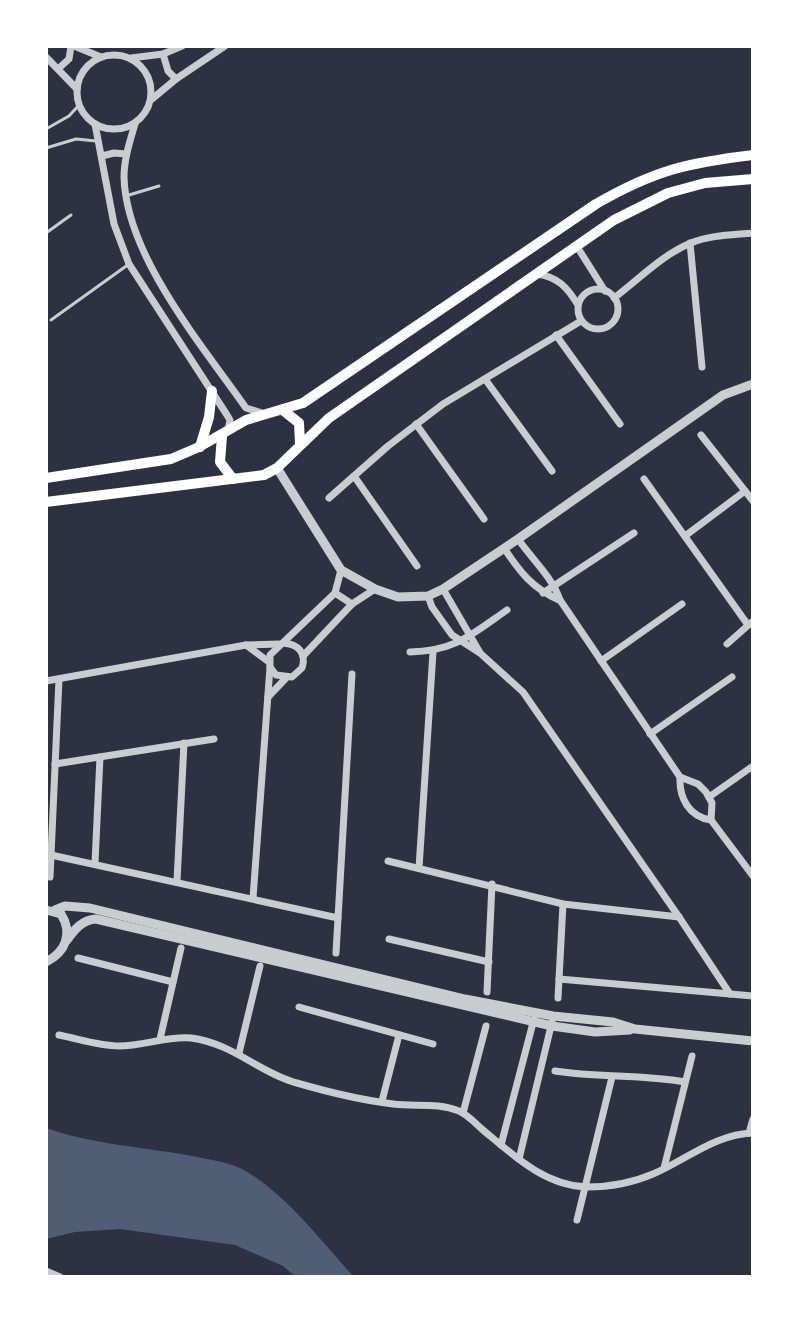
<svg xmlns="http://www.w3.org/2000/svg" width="799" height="1323" font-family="Georgia,serif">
<rect width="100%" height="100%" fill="#2d3142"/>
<path fill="#4f5d75" d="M 46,1128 C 94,1145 147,1147 197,1157 C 212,1160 231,1163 244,1170 C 287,1195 321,1241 354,1277 L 296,1277 L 283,1266 L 235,1245 L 120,1229 L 75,1232 L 46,1239 Z"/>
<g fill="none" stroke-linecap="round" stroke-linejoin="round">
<g stroke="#caccd0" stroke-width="3">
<polyline points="46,129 69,116 79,105"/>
<polyline points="46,148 76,139 96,141"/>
<polyline points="129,195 159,186"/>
<polyline points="46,233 71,215"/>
<polyline points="51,320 129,264"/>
</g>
<g stroke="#caccd0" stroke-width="7">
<polyline points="74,46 101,57"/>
<polyline points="163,54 168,71 176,79"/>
<circle cx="114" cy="92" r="37"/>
<polyline points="46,57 77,89"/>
<polyline points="131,58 163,54 182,46"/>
<polyline points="59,68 69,59 71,46"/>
<polyline points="152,99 176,79 225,46"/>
<polyline points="95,124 114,224 129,264 227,415 230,420 228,430"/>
<path d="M 135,124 C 130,141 124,159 124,177 C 126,256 202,345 246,408 L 262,413"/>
<polyline points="102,156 114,153 126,154"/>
<polyline points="690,243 702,367"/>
<polyline points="576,245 605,291"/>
<path d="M 537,274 C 558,277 567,287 578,305"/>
<circle cx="598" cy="309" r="20"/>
<path d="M 614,298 C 638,280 663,254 691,243 C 710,235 733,235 753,233"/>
<polyline points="556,335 620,424"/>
<polyline points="485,379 552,471"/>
<polyline points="416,424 484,519"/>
<polyline points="701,435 753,501"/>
<polyline points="354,476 417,566"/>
<polyline points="644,479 748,625"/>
<polyline points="329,498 388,446 443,404 581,321"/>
<polyline points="685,536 745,491"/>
<path d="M 518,539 C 532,559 552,577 560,600 L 680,777 C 679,798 689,817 711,820"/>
<path d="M 504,548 C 520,572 532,588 559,600"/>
<polyline points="443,589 479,651"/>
<polyline points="335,593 352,604"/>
<polyline points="543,593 634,533"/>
<polyline points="428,596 432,607 452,635 480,653 523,692 679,917 730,994"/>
<path d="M 283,643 C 298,644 307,653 302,668 L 292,677 L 276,675 L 270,667 L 270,655 L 335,593 L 341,570"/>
<polyline points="727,644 753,621"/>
<polyline points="246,645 269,662"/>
<path d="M 410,652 C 455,651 471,635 507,610"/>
<polyline points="303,656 352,604 375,589"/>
<polyline points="601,661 682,604"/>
<polyline points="46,681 246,645 279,644"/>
<polyline points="268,697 286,678"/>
<polyline points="650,734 732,677"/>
<polyline points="55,764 214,739"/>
<polyline points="680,777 698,784 706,792 712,803 711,820 753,876"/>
<polyline points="709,797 753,766"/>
<polyline points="51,855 338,918"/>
<polyline points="388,861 563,904 679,917"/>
<polyline points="95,863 100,757"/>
<polyline points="419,868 433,652"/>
<polyline points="50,877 59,679"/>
<polyline points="177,881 184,743"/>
<polyline points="253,898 270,667"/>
<polyline points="389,939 489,962"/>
<polyline points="336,953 352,674"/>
<polyline points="78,958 173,982"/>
<polyline points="559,979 753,996"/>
<polyline points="487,992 492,884"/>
<polyline points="558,998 563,904"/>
<polyline points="299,1007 433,1044"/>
<path d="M 59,1035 C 79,1039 99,1046 119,1046 C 144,1046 166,1036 191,1038 C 232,1043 260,1073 297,1083 C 328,1092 361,1100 393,1104 C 415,1107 437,1102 459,1111 C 468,1115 475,1123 483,1130 C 513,1155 545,1186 587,1187 C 610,1187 632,1183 653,1174 C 686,1160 715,1134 753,1133"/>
<polyline points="160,1039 181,948"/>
<polyline points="239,1053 260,966"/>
<path d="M 555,1071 C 599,1078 641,1074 685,1082"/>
<polyline points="382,1101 399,1035"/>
<polyline points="463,1113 486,1026"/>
<polyline points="749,1133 753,1119"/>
<polyline points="501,1145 534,1019"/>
<polyline points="519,1159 552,1022"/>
<polyline points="664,1168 692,1056"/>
<polyline points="577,1220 612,1077"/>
<polyline points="46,1271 60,1277"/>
</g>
<g stroke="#caccd0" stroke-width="9">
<polyline points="277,468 341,570 375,589 398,597 428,596 443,589 518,539 723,395 753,384"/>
<path d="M 46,910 L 61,914 C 73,933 66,952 46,962"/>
<polyline points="55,910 65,906 90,908 465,999 553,1016 613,1022 635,1029 753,1041"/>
<path d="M 67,940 C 75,929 82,920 96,919 L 552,1026 L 595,1032 L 630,1030"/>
</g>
<g stroke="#fff" stroke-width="10">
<polyline points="284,411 299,423 300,444"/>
<polyline points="222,436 220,462 233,479"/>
<polyline points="200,447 209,417 212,391"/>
<path d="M 46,478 L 171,459 L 199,447 L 246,420 L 303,403 L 596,204 C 655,170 687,163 753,155"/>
<polyline points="46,502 264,475 277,468 329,418 614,220 668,193 705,183 753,179"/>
</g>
</g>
<rect width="799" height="1323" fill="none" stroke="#ffffff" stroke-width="96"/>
</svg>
